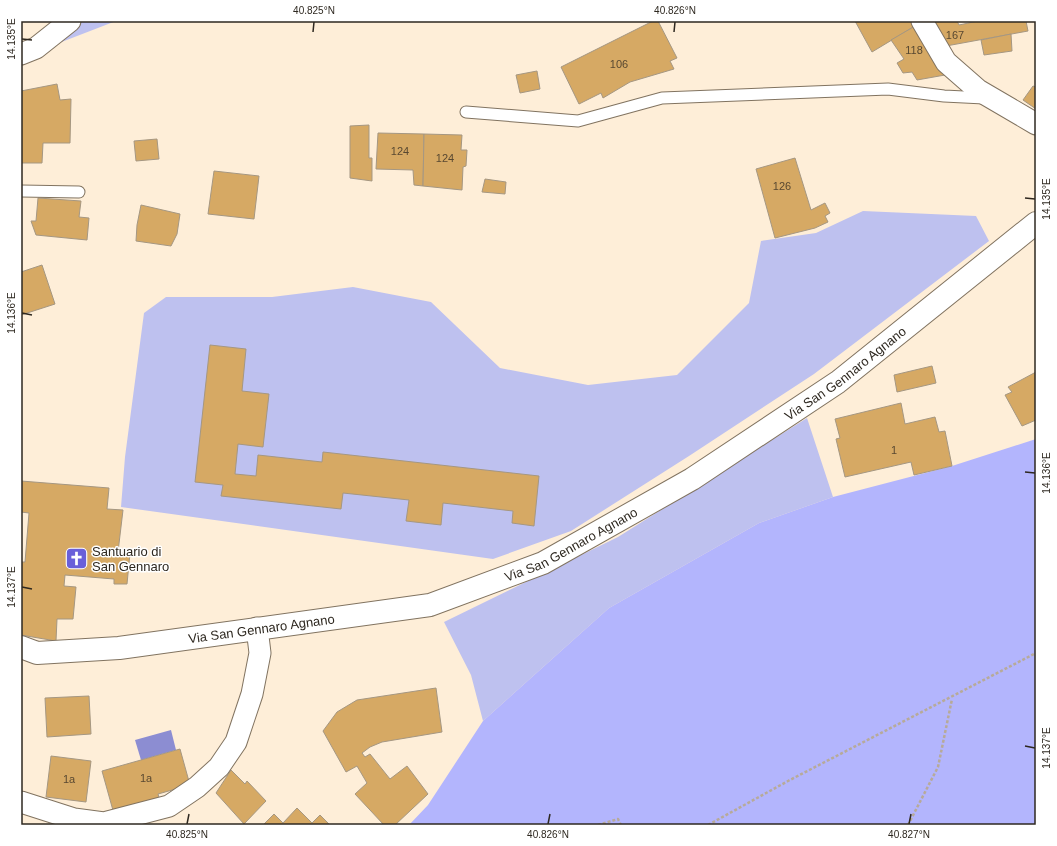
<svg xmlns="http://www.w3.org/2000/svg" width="1057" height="846" font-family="Arial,sans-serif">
<rect width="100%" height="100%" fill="#feeed8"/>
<g fill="#bec1ef">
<polygon points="75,21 116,21 46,48"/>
<polygon points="863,211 976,216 989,241 814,374 689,456 571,531 493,559 121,507 125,457 144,313 166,297 272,297 353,287 431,302 500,368 588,385 677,375 749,303 761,241 816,233"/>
<polygon points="807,418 833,497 759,523 609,608 483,721 471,675 444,622 618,537"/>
</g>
<polygon fill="#b3b5fd" points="1036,439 1036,825 409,825 428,805 483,721 609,608 759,523 833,497 952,466"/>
<polygon fill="#8c8dd2" points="171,730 176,750 141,760 135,740"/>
<g fill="#d6a964" stroke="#a59782">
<polygon points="653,21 658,21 677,58 670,61 674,69 630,82 603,98 601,93 579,104 561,67"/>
<polygon points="855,21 911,21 915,26 872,52"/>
<polygon points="932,21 957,21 959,25 978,21 1026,21 1028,31 946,46"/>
<polygon points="915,26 945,75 917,80 912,72 903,73 897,63 904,59 891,40"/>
<polygon points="1011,34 1012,51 984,55 981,40"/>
<polygon points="537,71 540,89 520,93 516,75"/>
<polygon points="57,84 60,100 71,99 70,143 43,143 42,163 21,163 21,91"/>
<polygon points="1033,86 1036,87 1036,109 1023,100"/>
<polygon points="369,125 369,158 372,158 372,181 350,178 350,126"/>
<polygon points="378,133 424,134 423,186 414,185 413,170 376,169"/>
<polygon points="424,134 462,135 461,150 467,150 466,166 463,167 462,190 423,186"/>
<polygon points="157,139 159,159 136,161 134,141"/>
<polygon points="795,158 811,210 825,203 830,213 825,216 828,222 815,228 775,238 756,169"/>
<polygon points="214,171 259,176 254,219 208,214"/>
<polygon points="485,179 506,182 505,194 482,192"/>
<polygon points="38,198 81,201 79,217 89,218 87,240 36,235 31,221 36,221"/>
<polygon points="141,205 180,214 177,234 171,246 136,241 137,225"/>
<polygon points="42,265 55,304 21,315 21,272"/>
<polygon points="210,345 246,349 242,391 269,394 263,447 238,444 235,474 256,476 258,455 322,462 323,452 539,476 534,526 512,523 513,511 443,503 441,525 406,521 409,500 343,493 341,509 221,496 223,485 195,482"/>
<polygon points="932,366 936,383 897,392 894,375"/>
<polygon points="1036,372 1036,420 1022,426 1005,395 1012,392 1008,387"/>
<polygon points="901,403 905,424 935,417 939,432 945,431 952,466 914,475 911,462 845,477 836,439 840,438 835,419"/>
<polygon points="21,481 109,488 107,509 123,510 118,552 130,553 127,584 114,584 114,579 65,575 64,586 76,587 73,619 57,619 56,641 21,635 21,562 25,562 29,513 21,512"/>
<polygon points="436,688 442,732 382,742 370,747 362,753 365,757 370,754 390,779 407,766 428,794 395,825 384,825 355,794 367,783 357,766 346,772 323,731 337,712 357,700"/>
<polygon points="89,696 91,734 47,737 45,698"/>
<polygon points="180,749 190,785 158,794 160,801 114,814 102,771"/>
<polygon points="51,756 91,761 86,802 46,797"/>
<polygon points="231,770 245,784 247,781 266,801 244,824 216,793"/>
<polygon points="297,808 312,823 320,815 330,825 263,825 274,814 283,823"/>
</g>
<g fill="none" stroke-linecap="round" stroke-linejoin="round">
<defs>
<g id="service">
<polyline points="466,112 578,121 662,98 888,89 944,96 984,98"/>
<polyline points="21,191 79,192"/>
</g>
<g id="minor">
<polyline points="922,21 946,62 978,90 1036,124"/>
<polyline points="21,54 36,48 70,21"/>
<polyline points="21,802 74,819 104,823 169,806 197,787 219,767 236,742 252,694 260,653 257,628"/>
</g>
<g id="primary">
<path id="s1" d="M 21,647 L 37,653 L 119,648 L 430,605 L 543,563 L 692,479 L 838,382 L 1036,223"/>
</g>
</defs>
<use href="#service" stroke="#817360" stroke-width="13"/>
<use href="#minor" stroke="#817360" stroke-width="23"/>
<use href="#primary" stroke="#817360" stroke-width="24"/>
<g stroke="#b7aa99" stroke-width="2.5" stroke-dasharray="3 2" stroke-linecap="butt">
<polyline points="598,825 618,819 621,825"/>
<polyline points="708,825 788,781 1036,653"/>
<polyline points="908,825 938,767 952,699"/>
</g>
<use href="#service" stroke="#fff" stroke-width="11"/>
<use href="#minor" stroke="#fff" stroke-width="21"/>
<use href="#primary" stroke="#fff" stroke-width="22"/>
</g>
<path fill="none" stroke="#2e2820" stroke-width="1.5" d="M 313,32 L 314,22M 674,32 L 675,22M 22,39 L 32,40M 1025,198 L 1035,199M 22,313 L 32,315M 1025,472 L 1035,473M 22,587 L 32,589M 1025,746 L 1035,748M 187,824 L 189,814M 548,824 L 550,814M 909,824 L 911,814"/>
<defs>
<symbol id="church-square" viewBox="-11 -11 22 22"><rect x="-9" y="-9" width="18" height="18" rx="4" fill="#695fd9" stroke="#fff"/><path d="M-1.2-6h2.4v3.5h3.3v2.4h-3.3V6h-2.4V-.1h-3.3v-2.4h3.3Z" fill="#fff"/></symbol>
</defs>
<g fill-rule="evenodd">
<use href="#church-square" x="64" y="546" width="25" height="25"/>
</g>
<g text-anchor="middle" stroke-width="3" stroke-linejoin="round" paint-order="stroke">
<g font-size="11" fill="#584831">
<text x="955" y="39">167</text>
<text x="914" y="54">118</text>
<text x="619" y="68">106</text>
<text x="400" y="155">124</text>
<text x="445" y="162">124</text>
<text x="782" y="190">126</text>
<text x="894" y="454">1</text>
<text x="146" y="782">1a</text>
<text x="69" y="783">1a</text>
</g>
<g font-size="13" fill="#2e2820" stroke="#fff">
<text dy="5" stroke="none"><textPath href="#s1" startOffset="891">Via San Gennaro Agnano</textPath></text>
<text dy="5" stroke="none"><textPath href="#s1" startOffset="567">Via San Gennaro Agnano</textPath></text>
<text dy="5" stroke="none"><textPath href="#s1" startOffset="243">Via San Gennaro Agnano</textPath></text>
</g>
<g font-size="13" fill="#2e2820" stroke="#fff" text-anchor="start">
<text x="92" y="556">Santuario di<tspan x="92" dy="15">San Gennaro</tspan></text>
</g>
</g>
<rect width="1057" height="846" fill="none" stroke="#ffffff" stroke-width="44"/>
<rect x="22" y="22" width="1013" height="802" fill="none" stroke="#2e2820" stroke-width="1.5"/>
<g font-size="10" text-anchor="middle" fill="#2e2820">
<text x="314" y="14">40.825°N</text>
<text x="675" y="14">40.826°N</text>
<text transform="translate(11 39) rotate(-90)" y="4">14.135°E</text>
<text transform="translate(1046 199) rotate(-90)" y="4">14.135°E</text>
<text transform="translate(11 313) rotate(-90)" y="4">14.136°E</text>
<text transform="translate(1046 473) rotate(-90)" y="4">14.136°E</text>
<text transform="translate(11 587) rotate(-90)" y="4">14.137°E</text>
<text transform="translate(1046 748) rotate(-90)" y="4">14.137°E</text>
<text x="187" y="838">40.825°N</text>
<text x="548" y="838">40.826°N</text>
<text x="909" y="838">40.827°N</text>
</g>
</svg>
